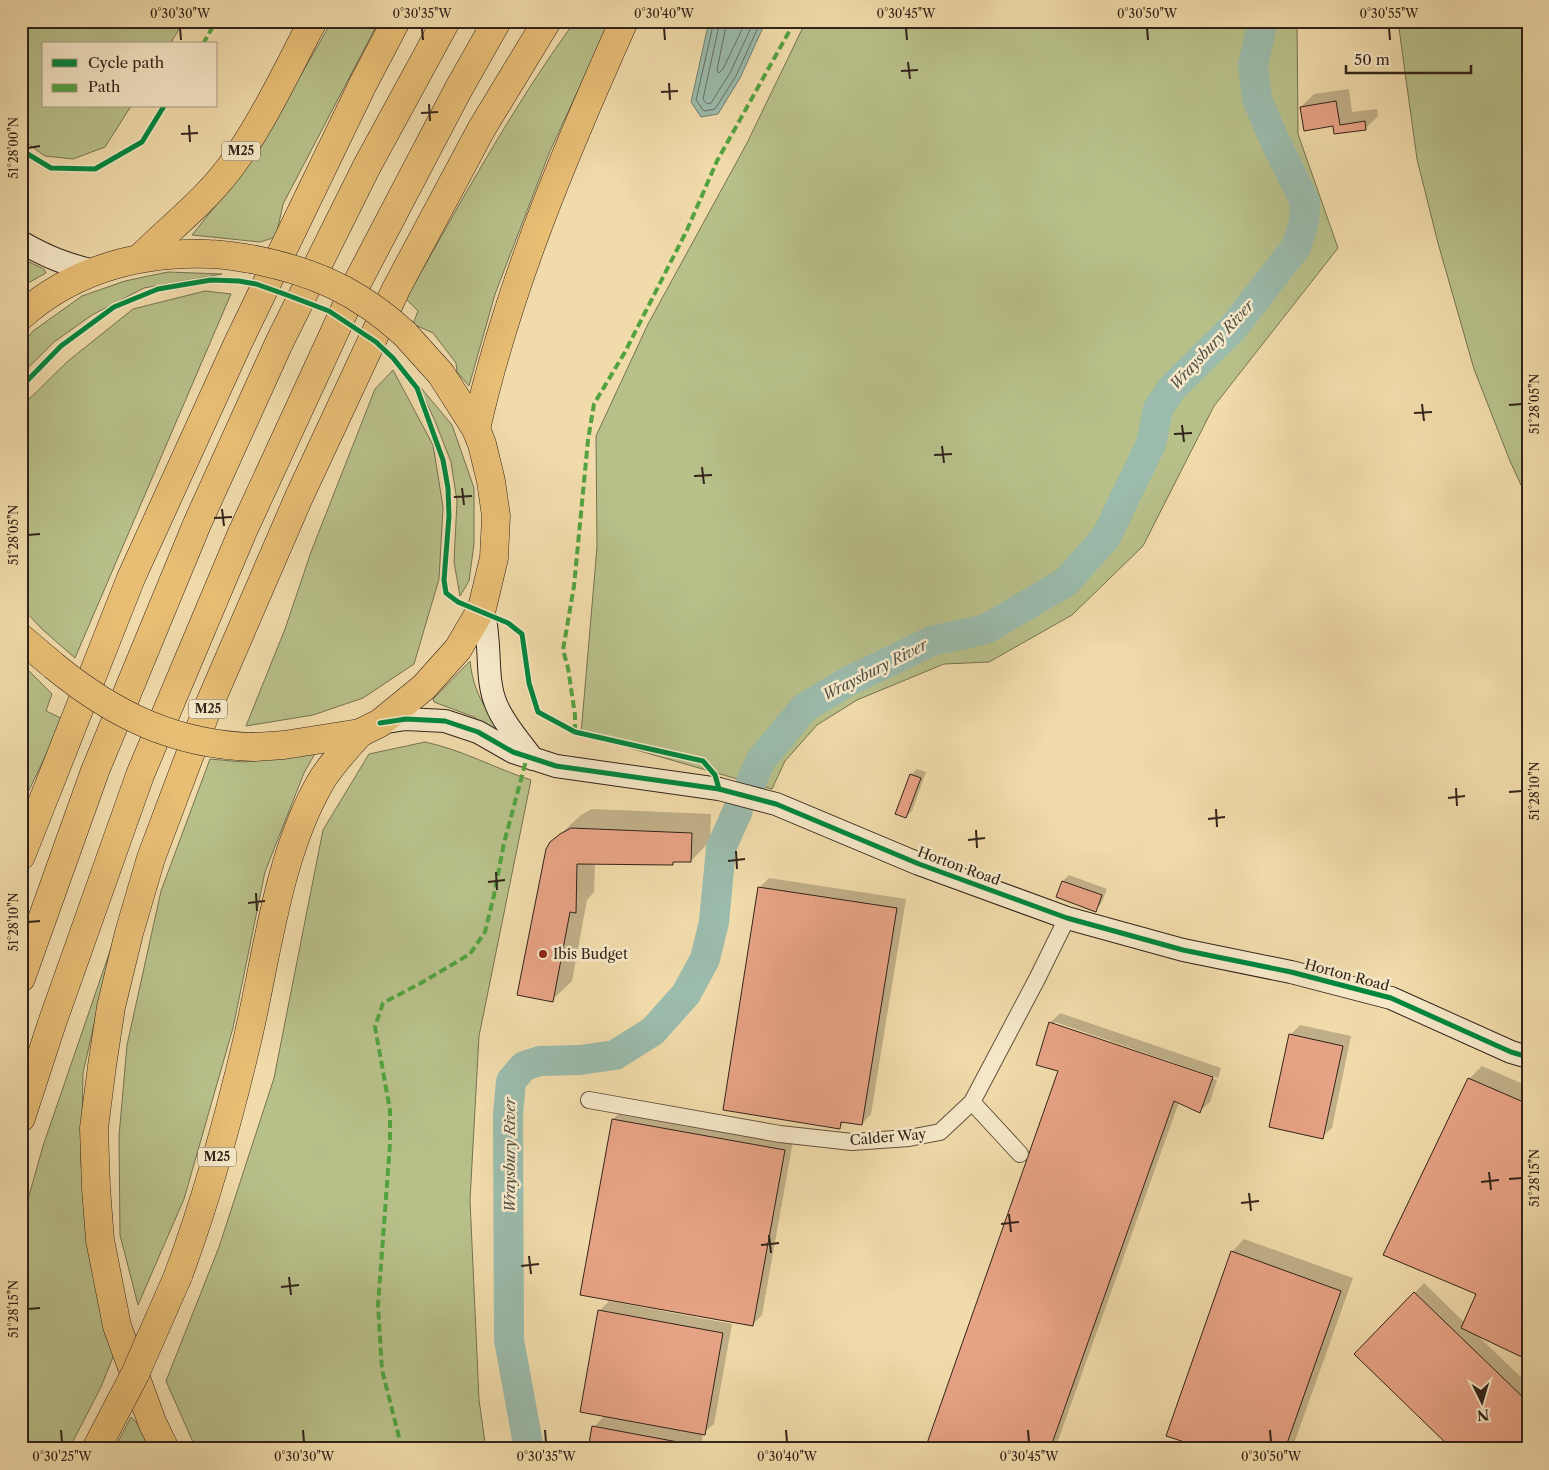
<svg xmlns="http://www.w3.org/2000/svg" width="1549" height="1470" font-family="'Libre Caslon Text',serif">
<rect width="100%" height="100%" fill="#f1dbaa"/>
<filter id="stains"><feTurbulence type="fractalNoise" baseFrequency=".004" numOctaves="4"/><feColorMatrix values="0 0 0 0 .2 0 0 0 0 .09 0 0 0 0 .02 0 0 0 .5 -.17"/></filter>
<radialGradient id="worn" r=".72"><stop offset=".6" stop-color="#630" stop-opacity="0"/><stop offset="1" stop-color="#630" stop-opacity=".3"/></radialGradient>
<g fill="#b8c08a" stroke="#757252">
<polygon points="21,21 184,21 170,44 44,44 44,106 131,106 105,147 73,159 45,156 21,139"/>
<polygon points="332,21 379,21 283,204 276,237 260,242 192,235 251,161"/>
<path d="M 575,21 L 610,21 L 550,151 L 495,294 L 469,386 L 457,372 L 456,363 L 433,333 L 413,324 L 418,311 L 406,299 C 459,205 511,109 575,21 Z"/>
<polygon points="806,21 1297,21 1298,134 1338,248 1214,406 1143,546 1072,615 989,662 944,664 857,700 817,725 785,761 772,789 581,734 597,547 596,436 648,324 747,143"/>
<polygon points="1398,21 1528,21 1528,500 1510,461 1474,369 1438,243 1417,159"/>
<polygon points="21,257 29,262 44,269 46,273 21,287"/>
<polygon points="168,272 222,274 144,288 92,315 54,342 21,375 21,346 33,331 82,296 125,281"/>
<polygon points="205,291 231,294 75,658 43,630 21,607 21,407 68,361 133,309"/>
<polygon points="393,370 433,445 443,507 439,579 414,664 363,698 313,715 246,726 285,629 311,552 375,389"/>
<polygon points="417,383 452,425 474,488 474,544 469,581 460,596 454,562 457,501 451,462 435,421"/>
<path d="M 470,661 C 474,700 493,720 518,748 L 474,717 L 434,702 L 433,699 Z"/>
<polygon points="21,663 52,694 46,711 63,719 21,807"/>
<path d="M 425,742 C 463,750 494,768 531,780 L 479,1036 L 470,1200 L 479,1400 L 486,1449 L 196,1449 L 166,1381 L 219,1247 L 274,1078 L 323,830 L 369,754 Z"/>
<polygon points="317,750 304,773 265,872 233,1028 184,1199 138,1305 120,1235 119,1136 127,1045 161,891 210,759 244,762"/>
<polygon points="112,945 83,1073 81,1164 97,1292 115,1352 101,1387 69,1449 21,1449 21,1224 43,1146"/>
<polygon points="131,1417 137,1423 150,1449 114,1449"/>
</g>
<polygon fill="#9bbbac" stroke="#717e72" points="709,21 766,21 740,78 718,114 701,117 691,102"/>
<g fill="#0003">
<polygon points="1349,89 1352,112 1377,109 1378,116 1365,129 1335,125 1301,107 1314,94"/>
<polygon points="917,769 926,772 912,811 906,817 911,775"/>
<polygon points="592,809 711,814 710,841 691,861 675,861 672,864 595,863 594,892 587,900 572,981 552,1000 519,994 544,858 551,843 581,815"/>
<polygon points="1069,875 1107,889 1101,904 1095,910 1058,897 1063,881"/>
<polygon points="769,878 906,899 871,1114 862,1124 845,1121 839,1127 724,1109 760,887"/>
<polygon points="1060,1013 1221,1068 1218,1078 1055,1022 1055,1025 1217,1080 1210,1102 1200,1111 1179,1102 1055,1449 926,1449 1060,1071 1050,1023"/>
<polygon points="1300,1025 1351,1036 1332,1128 1322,1137 1290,1035"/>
<polygon points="1482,1066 1528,1086 1528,1359 1478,1336 1528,1384 1528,1449 1356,1354 1424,1283 1465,1323 1478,1293 1469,1079"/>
<polygon points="623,1110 793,1141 762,1315 752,1325 613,1119"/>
<polygon points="1244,1239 1353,1278 1292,1449 1209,1449 1232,1252"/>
<polygon points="609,1301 732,1324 714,1424 703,1433 701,1449 590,1449 594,1427 605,1415 599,1311"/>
</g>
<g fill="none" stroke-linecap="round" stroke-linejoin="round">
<g stroke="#666f63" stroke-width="1">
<polyline points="714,21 696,100 704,111 715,109 736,76 761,21"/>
<polyline points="720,21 703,99 707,104 711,103 730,73 754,21"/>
<polyline points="727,21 717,70 719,73 723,69 746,21"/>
</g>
<g stroke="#9bbbac" stroke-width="30">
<polyline points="751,782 761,760 804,708 847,682 932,641 986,629 1066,582 1106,537 1151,444 1158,409 1172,388 1233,328 1296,247 1304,222 1305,202 1273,137 1257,99 1253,65 1263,21"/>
<polyline points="529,1449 509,1340 508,1115 511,1081 524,1066 540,1061 580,1060 615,1055 653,1031 686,994 705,959 714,922 721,848 738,810"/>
</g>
</g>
<g fill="#e7a385" stroke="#32231a">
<polygon points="1336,101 1340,125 1365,121 1366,130 1334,134 1333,126 1304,131 1300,107"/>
<polygon points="910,774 921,778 906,818 895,814"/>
<polygon points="571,828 692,833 691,862 673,862 673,865 577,864 576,913 570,912 553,1002 517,995 546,849 550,842 560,834"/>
<polygon points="1062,881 1102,895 1096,912 1056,897"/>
<polygon points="758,887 897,908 862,1125 841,1122 840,1129 723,1110"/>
<polygon points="1049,1022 1213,1077 1200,1113 1174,1101 1050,1449 925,1449 1058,1071 1036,1065"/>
<polygon points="1289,1034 1343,1046 1323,1139 1269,1127"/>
<polygon points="1468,1078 1528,1104 1528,1360 1461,1328 1476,1294 1383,1255"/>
<polygon points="612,1119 785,1150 753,1326 580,1295"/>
<polygon points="1231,1251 1341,1291 1285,1449 1206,1449 1166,1436"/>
<polygon points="1414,1292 1528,1402 1528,1449 1452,1449 1354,1354"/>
<polygon points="598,1310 723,1333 705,1435 580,1412"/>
<polygon points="592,1426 694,1445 693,1449 588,1449"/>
</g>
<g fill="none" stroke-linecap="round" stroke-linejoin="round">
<defs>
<g id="street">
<polyline points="589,1100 780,1134 852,1142 909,1138 940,1132 972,1102 1037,979 1067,918"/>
<polyline points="972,1102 1020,1154"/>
</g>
<g id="secondary">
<path d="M 21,242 C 47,257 65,264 94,271"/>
<path d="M 482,608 C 484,617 487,626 487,635 C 490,658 487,682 496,704 C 504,724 520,741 533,759"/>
<polyline points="380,723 406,719 445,721 478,732 513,752 556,766 719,789 776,804 919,864 1067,918 1183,950 1291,972 1391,998 1511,1052 1528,1057"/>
</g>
<g id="highway">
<path d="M 140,258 C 172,226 208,199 234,162 C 265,118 288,68 313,21"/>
<path d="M 21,316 C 74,269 139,252 209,254 C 223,254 237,257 251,259"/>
<path d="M 476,429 C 508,287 565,153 624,21"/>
<polyline points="21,638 54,666"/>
<polyline points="254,747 284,745 360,733 380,723 424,687 458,649 482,608 494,558 496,516 491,481 482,444 476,429 441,374 405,334"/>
<polyline points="21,856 131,578 238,343 363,84 396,21"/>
<polyline points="21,978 95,771 197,524 280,341 367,166 446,21"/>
<polyline points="21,1118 52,1023 140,775 242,533 358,281 458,90 497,21"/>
<path d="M 178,1276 C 207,1198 229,1118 248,1037 C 267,955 278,856 320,783 C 330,765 346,749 360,733"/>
<polyline points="165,1449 152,1422 117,1326 100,1240 96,1188 94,1128 102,1066 111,1007 129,933 151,858 206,712 299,497 396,289 482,128 547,21"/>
</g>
</defs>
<use href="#street" stroke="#62513e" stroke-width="18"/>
<use href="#secondary" stroke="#32231a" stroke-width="24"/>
<use href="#highway" stroke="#32231a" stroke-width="29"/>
<use href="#street" stroke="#f6e8c8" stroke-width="16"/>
<use href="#secondary" stroke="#f6e8c8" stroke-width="22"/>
<use href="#highway" stroke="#e8be75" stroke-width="28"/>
<defs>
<g id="highway-bridge">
<path d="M 251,259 C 313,271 358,291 405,334"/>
<path d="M 54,666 C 114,715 175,745 254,747"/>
<polyline points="96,1449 135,1374 178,1276"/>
</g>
</defs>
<use href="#highway-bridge" stroke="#32231a" stroke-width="29" stroke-linecap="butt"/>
<use href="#highway-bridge" stroke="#e8be75" stroke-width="28"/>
<g stroke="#52a240" stroke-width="4" stroke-dasharray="8 4" stroke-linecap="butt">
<polyline points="203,44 216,21"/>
<polyline points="575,732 575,715 568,668 563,650 574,586 588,440 594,404 625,352 687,230 717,161 795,21"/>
<polyline points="402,1449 382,1370 378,1305 390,1144 390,1110 375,1027 383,1003 421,983 470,954 485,932 494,895 504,843 527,757"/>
</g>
<defs>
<g id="cycleway">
<polyline points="21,150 51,168 95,169 142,142 164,106"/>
<polyline points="21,387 61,346 114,307 158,289 211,280 239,281 256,284 287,295 329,311 376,342 393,358 417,388 443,460 448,488 449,516 444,580 446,593 458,602 508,623 522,634 529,683 538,712 575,732 703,761 715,775 719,789"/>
<polyline points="380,723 406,719 445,721 478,732 513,752 556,766 719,789 776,804 919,864 1067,918 1183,950 1291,972 1391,998 1511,1052 1528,1057"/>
</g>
</defs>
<use href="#cycleway" stroke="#f6e8c8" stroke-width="8"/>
<use href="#cycleway" stroke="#00873e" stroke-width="5"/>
</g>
<path fill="none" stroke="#32231a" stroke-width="2" d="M 180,28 L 181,40M 422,28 L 423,40M 664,28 L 665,40M 906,28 L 907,40M 1147,28 L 1148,40M 1389,28 L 1390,40M 908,62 L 910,79M 901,71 L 918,70M 669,83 L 670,100M 661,92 L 678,91M 429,104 L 430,121M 421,113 L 438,112M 189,125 L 190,142M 181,134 L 198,133M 28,148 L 40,146M 1422,404 L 1424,421M 1509,405 L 1522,404M 1414,413 L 1432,412M 1182,425 L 1184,442M 1174,434 L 1192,433M 942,446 L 944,463M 934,455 L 952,454M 702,467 L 704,484M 694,476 L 712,475M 462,488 L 464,505M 454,497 L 472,496M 222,509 L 224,526M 214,518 L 232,517M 28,535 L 40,534M 1456,788 L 1457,806M 1509,792 L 1522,791M 1448,798 L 1465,796M 1216,809 L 1217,827M 1208,819 L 1225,817M 976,830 L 977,848M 968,840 L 985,838M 736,851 L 737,869M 728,861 L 745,859M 496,872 L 497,890M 488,882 L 505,880M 256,893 L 257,911M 248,903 L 265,901M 28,922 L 40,921M 1489,1172 L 1491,1190M 1509,1179 L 1522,1178M 1481,1182 L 1499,1180M 1249,1193 L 1251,1211M 1241,1203 L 1259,1201M 1009,1214 L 1011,1232M 1001,1224 L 1019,1222M 769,1235 L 771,1253M 761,1245 L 779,1243M 529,1256 L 531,1274M 521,1266 L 539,1264M 289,1277 L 291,1295M 281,1287 L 299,1285M 28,1309 L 40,1308M 61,1430 L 62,1442M 303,1430 L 304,1442M 545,1430 L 546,1442M 786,1430 L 787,1442M 1028,1430 L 1029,1442M 1270,1430 L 1271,1442"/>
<circle fill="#8f2418" stroke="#f6e8c8" stroke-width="2" cx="543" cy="954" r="5"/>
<g text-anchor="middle" stroke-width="5" stroke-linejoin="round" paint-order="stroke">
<g fill="#f6e8c8" stroke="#6d5e4e" stroke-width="1">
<rect x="222" y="141.5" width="38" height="19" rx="4"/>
<rect x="189" y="699.5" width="38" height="19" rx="4"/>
<rect x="198" y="1147.5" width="38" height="19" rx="4"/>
</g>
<g font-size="12" font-weight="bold" fill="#32231a">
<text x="241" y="155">M25</text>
<text x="208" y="713">M25</text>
<text x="217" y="1161">M25</text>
</g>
<g font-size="14" fill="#32231a" stroke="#f6e8c8">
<text transform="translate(959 866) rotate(20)" y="5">Horton Road</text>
<text transform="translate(1347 975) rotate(15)" y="5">Horton Road</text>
<text transform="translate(888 1137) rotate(-5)" y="5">Calder Way</text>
</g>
<g font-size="14" fill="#32231a" stroke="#f6e8c8" text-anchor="start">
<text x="553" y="959">Ibis Budget</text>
</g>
<g font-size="15" font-style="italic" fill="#525146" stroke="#f6e8c8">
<text transform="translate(1212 345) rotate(-47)" y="5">Wraysbury River</text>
<text transform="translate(875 670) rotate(-27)" y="5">Wraysbury River</text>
<text transform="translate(510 1155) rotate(-90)" y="5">Wraysbury River</text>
</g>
</g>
<rect width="1549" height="1470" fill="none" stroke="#f1dbaa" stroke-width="55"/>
<rect x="42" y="42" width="175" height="65" fill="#f6e8c8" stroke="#a89982"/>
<rect x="52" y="59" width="25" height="8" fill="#00873e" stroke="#a89982"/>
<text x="88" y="68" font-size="15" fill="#32231a">Cycle path</text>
<rect x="52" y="84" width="25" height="8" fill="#52a240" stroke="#a89982"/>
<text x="88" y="92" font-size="15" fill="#32231a">Path</text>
<g transform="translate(1482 1402) rotate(175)" stroke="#f6e8c8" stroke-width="4" paint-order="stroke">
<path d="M0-4L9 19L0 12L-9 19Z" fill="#32231a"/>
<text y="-8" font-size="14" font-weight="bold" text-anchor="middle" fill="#32231a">N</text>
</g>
<path d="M1346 65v8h125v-8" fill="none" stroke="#32231a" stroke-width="2.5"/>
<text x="1354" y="65" font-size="15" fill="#32231a" stroke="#f6e8c8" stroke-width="4" paint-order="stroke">50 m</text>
<rect x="28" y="28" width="1494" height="1414" fill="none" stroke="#32231a" stroke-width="2"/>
<g font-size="12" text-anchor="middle" fill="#32231a">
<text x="180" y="18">0°30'30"W</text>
<text x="422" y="18">0°30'35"W</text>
<text x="664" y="18">0°30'40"W</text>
<text x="906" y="18">0°30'45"W</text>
<text x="1147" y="18">0°30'50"W</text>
<text x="1389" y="18">0°30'55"W</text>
<text transform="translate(14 148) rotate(-90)" y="4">51°28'00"N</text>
<text transform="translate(1535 404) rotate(-90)" y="4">51°28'05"N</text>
<text transform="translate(14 535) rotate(-90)" y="4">51°28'05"N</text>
<text transform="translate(1535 791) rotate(-90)" y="4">51°28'10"N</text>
<text transform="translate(14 922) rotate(-90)" y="4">51°28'10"N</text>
<text transform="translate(1535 1178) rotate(-90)" y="4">51°28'15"N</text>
<text transform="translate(14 1309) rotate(-90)" y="4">51°28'15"N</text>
<text x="62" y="1461">0°30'25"W</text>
<text x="304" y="1461">0°30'30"W</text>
<text x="546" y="1461">0°30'35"W</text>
<text x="787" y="1461">0°30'40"W</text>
<text x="1029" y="1461">0°30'45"W</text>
<text x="1271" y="1461">0°30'50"W</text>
</g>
<rect width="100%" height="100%" filter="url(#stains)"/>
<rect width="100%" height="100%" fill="url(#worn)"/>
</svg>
